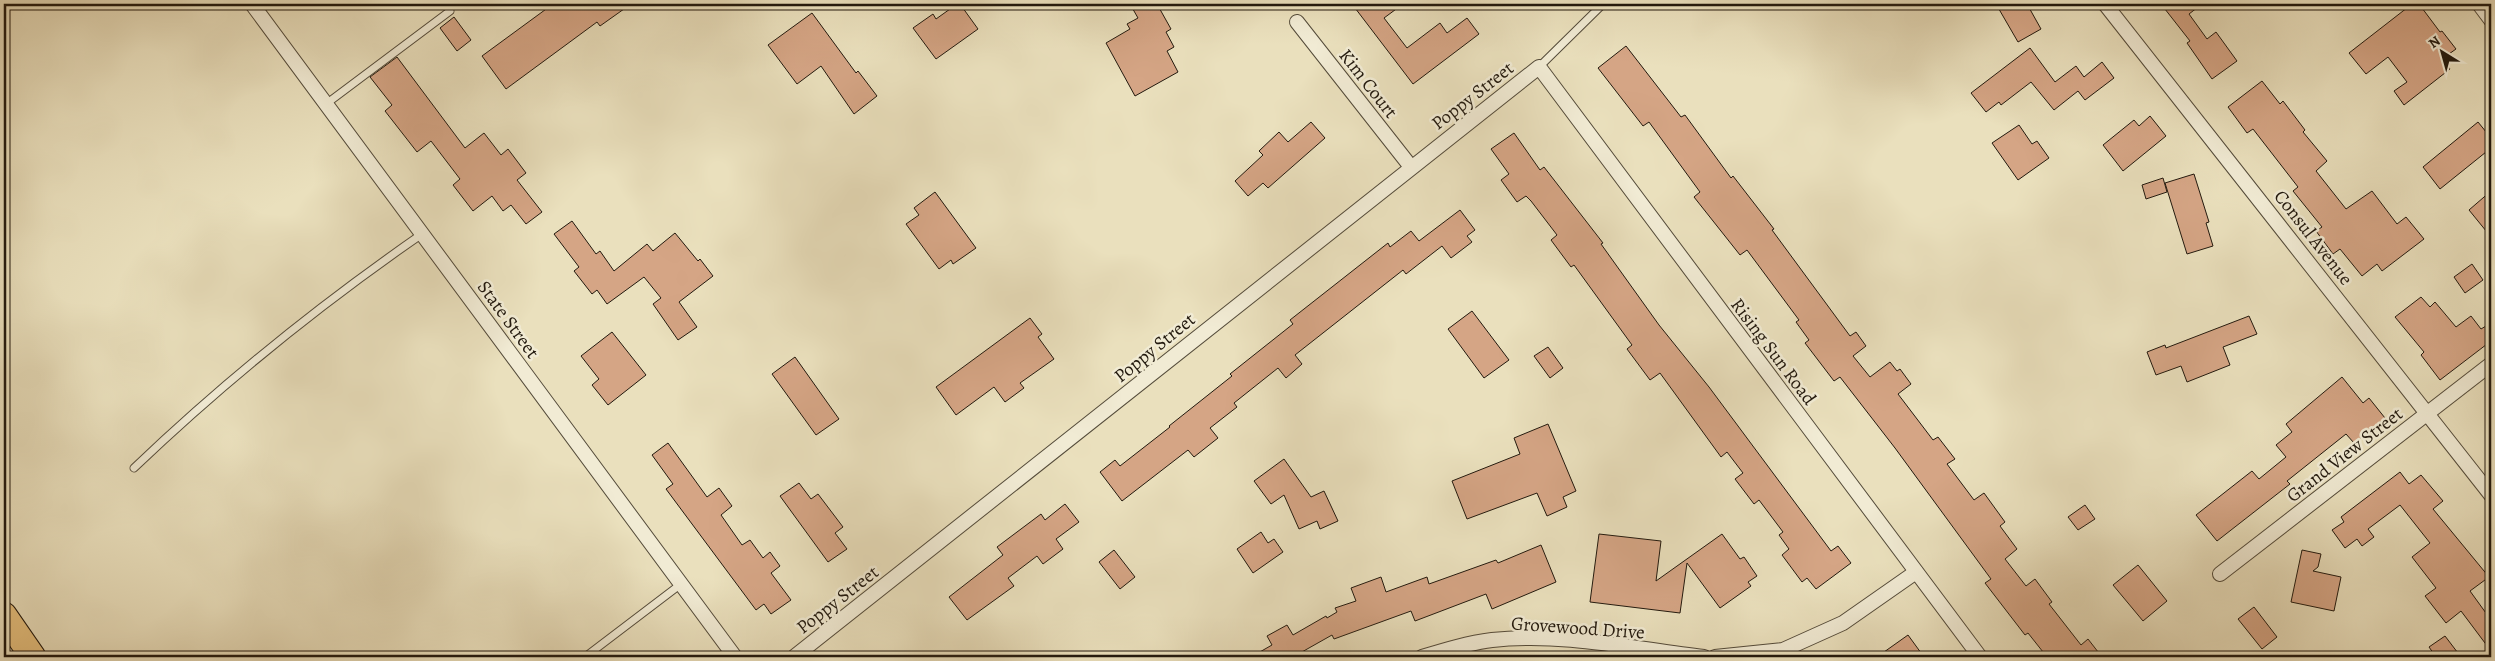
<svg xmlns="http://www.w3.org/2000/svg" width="2495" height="661" font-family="Alegreya,serif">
<rect width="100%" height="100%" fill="#eae0bd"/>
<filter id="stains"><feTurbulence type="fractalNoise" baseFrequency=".004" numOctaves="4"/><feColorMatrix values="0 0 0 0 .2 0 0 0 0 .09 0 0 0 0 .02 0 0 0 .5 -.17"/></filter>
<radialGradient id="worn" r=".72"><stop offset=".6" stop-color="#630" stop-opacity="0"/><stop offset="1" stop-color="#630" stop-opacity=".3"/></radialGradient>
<g fill="#d5a585" stroke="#22190e">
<polygon points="553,4 631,4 600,26 597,22 506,89 482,56"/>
<polygon points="957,4 960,4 978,29 936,59 913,28 933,14 936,19"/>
<polygon points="1130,4 1157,4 1171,29 1166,32 1174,47 1167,51 1178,72 1135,96 1106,43 1130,29 1127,24 1138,18"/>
<polygon points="1352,4 1403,4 1384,18 1407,48 1440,23 1447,33 1467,18 1479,34 1413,84"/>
<polygon points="1996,4 2027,4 2041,29 2018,42"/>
<polygon points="2161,4 2202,4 2189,14 2207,39 2216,32 2237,61 2212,79 2187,43 2190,41"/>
<polygon points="2412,4 2419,4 2440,32 2442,31 2456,49 2442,59 2450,69 2404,105 2394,91 2407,82 2388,57 2366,74 2349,53"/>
<polygon points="812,13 856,73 858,71 877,96 854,114 821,66 797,84 768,45"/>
<polygon points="454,17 471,40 457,51 440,28"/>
<polygon points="1626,46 1681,117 1685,115 1731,178 1733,176 1774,229 1772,230 1850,336 1856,332 1866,346 1853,356 1870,377 1890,362 1897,371 1900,369 1911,384 1898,394 1933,440 1938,437 1955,459 1947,464 1974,500 1984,493 2005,522 2000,526 2017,549 2005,559 2026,586 2035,579 2052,602 2049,604 2081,645 2088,639 2102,657 2047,657 2028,633 2025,635 1985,583 1991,579 1895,448 1840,377 1834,381 1805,343 1809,340 1796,322 1799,320 1747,250 1740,255 1694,197 1700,192 1649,122 1643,126 1598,68"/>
<polygon points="2030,48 2055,82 2076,66 2084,77 2102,62 2114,78 2085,100 2078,91 2054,110 2031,82 2001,105 1999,102 1986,112 1971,93"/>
<polygon points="397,57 465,148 484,133 501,155 508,149 526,173 517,180 542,212 526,224 511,205 503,211 492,196 473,211 453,185 460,179 431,141 417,152 385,111 392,105 370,77"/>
<polygon points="2262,81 2280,104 2283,101 2305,130 2303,132 2327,161 2316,171 2346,209 2372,191 2397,224 2406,217 2424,239 2382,271 2377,264 2362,276 2340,249 2333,254 2316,231 2322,227 2293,191 2298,187 2253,129 2247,133 2228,107"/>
<polygon points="2150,116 2166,136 2123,171 2103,145 2134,120 2139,126"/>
<polygon points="1311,122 1325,138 1268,188 1263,183 1248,196 1235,181 1263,155 1259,151 1279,132 1288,142"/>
<polygon points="2478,122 2491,138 2491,148 2440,189 2423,167"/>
<polygon points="2019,125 2032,144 2037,141 2049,158 2018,180 1992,143"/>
<polygon points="1514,133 1540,170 1544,167 1603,243 1601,244 1659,325 1709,387 1831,551 1838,546 1851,563 1816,589 1807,578 1802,582 1782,555 1789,549 1779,535 1783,532 1759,500 1754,504 1735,479 1743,473 1727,452 1721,457 1660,373 1650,380 1627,349 1632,345 1574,265 1571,267 1551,240 1557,235 1531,201 1526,196 1517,202 1501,180 1509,174 1491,149"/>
<polygon points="2194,174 2209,222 2206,223 2213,246 2187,254 2165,183"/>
<polygon points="2163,178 2167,192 2146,199 2142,185"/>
<polygon points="2491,191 2491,237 2469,210"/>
<polygon points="935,192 976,248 953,264 951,260 939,269 906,224 919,215 914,208"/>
<polygon points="1460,210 1475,230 1467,236 1472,242 1451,258 1442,246 1406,274 1403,270 1295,355 1302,364 1286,378 1278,368 1234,403 1237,407 1210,428 1218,438 1194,457 1188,450 1122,501 1100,472 1115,460 1120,466 1170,427 1169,426 1232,376 1230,374 1293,324 1290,320 1388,243 1390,247 1411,231 1419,241"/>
<polygon points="572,221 596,254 600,251 614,271 647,244 653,251 675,233 698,261 700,259 713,276 679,302 697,327 678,340 653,304 661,298 644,277 607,304 597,290 592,294 574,271 579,267 554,234"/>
<polygon points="2472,264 2483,280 2465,293 2454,277"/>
<polygon points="2421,297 2430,307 2435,302 2456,327 2471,316 2481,329 2486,326 2491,334 2491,341 2440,380 2421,355 2424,352 2395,317"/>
<polygon points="1472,311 1509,360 1484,378 1448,329"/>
<polygon points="2249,316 2257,334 2223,347 2230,365 2187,382 2181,366 2156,375 2147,352 2165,345 2166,348"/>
<polygon points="1030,318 1042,334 1038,337 1054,359 1020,383 1024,388 1005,402 994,387 956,415 936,387"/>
<polygon points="612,332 646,375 608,405 592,385 599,379 581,356"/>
<polygon points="1548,347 1563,368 1550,378 1534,356"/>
<polygon points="795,357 839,419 816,435 772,374"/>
<polygon points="2342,377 2363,403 2369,398 2385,418 2354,443 2346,434 2287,481 2290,484 2217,541 2196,515 2252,471 2259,479 2286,457 2276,445 2292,432 2286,424"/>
<polygon points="1548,424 1576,491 1563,497 1567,507 1547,516 1537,493 1467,519 1452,481 1520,454 1514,438"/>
<polygon points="668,443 707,497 719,488 732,506 721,515 742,545 750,540 763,558 770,552 780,566 771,573 791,600 771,614 764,604 756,610 666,489 673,484 652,455"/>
<polygon points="1284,459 1311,497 1324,491 1338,521 1320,529 1317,521 1299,529 1284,495 1271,504 1254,481"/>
<polygon points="2400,472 2409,484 2421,475 2443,501 2433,509 2489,577 2470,591 2491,620 2491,651 2461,611 2446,623 2425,596 2436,588 2412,557 2430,543 2400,505 2368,529 2374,537 2362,546 2357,539 2345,548 2332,530 2344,522 2341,517"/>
<polygon points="799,483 811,499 818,494 843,527 835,533 847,549 828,562 780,496"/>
<polygon points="1065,504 1079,522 1056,539 1063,549 1043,564 1037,556 1008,578 1014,586 967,620 949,597 1003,555 997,547 1041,514 1045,520"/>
<polygon points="2085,505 2095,519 2078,530 2068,517"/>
<polygon points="1261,532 1268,543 1274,539 1283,552 1253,573 1237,549"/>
<polygon points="1599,534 1661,541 1656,581 1722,534 1740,559 1744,557 1757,576 1748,582 1751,586 1720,608 1687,563 1680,613 1590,602"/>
<polygon points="1541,545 1556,582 1492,609 1486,594 1415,621 1411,611 1334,639 1332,635 1293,657 1251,657 1272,645 1267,636 1287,625 1293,635 1326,616 1327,618 1337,612 1335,608 1356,601 1351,588 1381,577 1386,592 1427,577 1429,584 1496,560 1498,563"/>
<polygon points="1114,550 1135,577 1120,589 1099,562"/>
<polygon points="2302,550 2321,554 2318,567 2313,571 2341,577 2334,611 2291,602"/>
<polygon points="2138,565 2167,601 2143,621 2113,585"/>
<polygon points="2254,607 2277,637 2262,649 2238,619"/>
<polygon points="1908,635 1924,657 1877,657"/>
<polygon points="2445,636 2461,657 2436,657 2429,647"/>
</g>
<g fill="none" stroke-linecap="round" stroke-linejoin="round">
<defs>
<g id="lane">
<polyline points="1539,67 1603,4"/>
<polyline points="326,104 450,11"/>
<path d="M 134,468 C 223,383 321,304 422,234"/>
<polyline points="585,657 681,584"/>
</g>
<g id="street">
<polyline points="252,4 735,657"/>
<polyline points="2105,4 2491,495"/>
<polyline points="2479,4 2491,20"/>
<polyline points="1297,22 1411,167"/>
<polyline points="2220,574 2491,364"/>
<polyline points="794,657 1539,67 1980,657"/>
<path d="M 1422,657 C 1445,650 1468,643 1492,640 C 1562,632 1635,649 1704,657"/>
<polyline points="1715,657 1783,650 1843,623 1916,572"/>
</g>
<polyline id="highway" points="4,615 33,657"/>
</defs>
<use href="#lane" stroke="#544b3a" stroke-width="9"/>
<use href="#street" stroke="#544b3a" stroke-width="16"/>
<use href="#highway" stroke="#22190e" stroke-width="27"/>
<use href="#lane" stroke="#f1ebd4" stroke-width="7"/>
<use href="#street" stroke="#f1ebd4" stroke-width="14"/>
<use href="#highway" stroke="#e5c07e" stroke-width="25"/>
</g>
<g text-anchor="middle" stroke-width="5" stroke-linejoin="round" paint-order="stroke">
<g font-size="19" fill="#22190e" stroke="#f1ebd4">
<text transform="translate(1369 83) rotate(52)" y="7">Kim Court</text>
<text transform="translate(1472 95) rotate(-38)" y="7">Poppy Street</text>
<text transform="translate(2314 237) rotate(52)" y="7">Consul Avenue</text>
<text transform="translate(509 319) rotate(54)" y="7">State Street</text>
<text transform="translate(1154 347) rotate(-39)" y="7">Poppy Street</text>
<text transform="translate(1774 351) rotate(53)" y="7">Rising Sun Road</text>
<text transform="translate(2344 454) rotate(-38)" y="7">Grand View Street</text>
<text transform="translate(837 599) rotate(-38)" y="7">Poppy Street</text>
<text transform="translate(1578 627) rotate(4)" y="7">Grovewood Drive</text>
</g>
</g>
<rect width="2495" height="661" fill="none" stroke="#eae0bd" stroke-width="20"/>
<rect x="5" y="5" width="2485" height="651" fill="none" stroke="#22190e" stroke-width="2.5"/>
<rect x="10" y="10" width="2475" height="641" fill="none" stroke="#22190e"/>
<g transform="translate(2442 52) rotate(323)" stroke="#f1ebd4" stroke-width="4" paint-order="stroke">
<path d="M0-4L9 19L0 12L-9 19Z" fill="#22190e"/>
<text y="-8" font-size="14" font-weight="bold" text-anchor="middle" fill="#22190e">N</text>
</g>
<rect width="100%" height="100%" filter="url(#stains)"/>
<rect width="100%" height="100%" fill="url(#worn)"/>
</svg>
